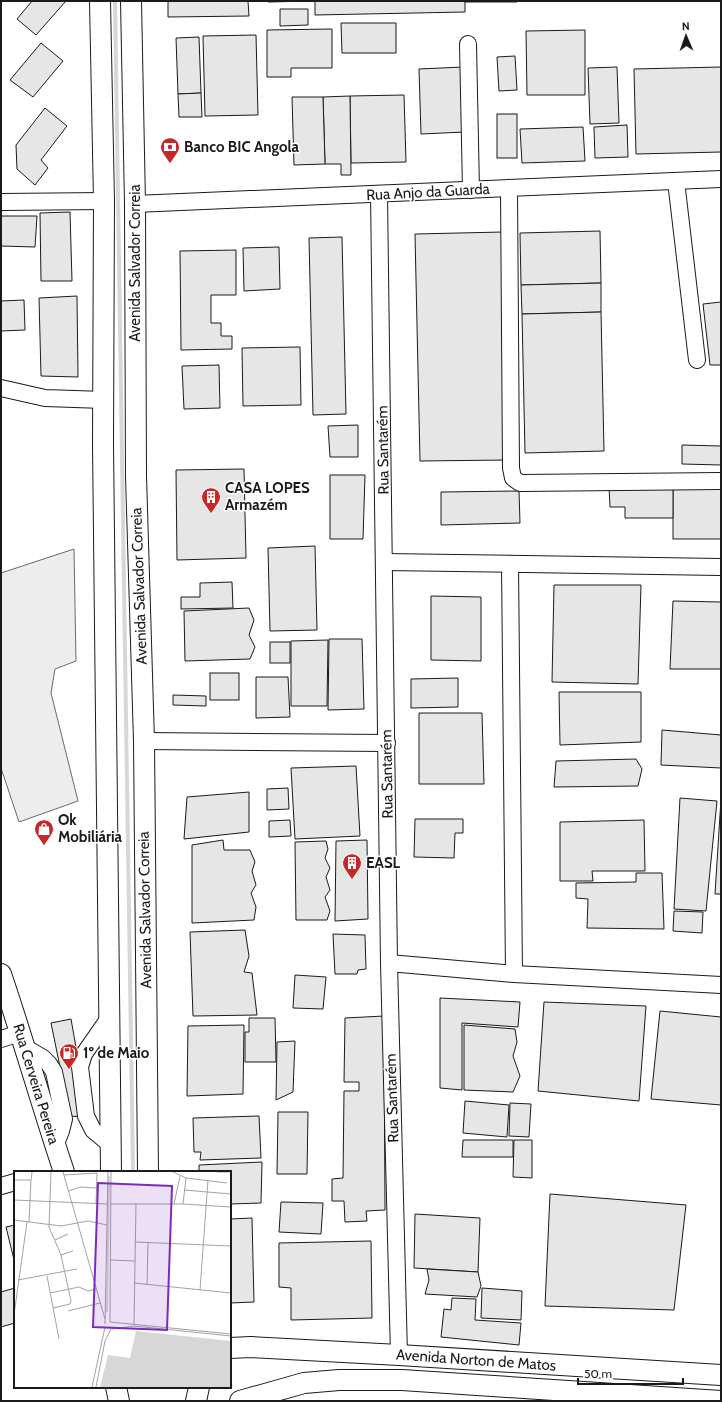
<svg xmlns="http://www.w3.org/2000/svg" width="722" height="1402" font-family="Cabin,sans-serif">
<rect width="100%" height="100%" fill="#fff"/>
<polygon fill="#ededed" stroke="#6a6a6a" points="74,549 76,661 55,669 51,693 78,801 19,822 1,768 1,573"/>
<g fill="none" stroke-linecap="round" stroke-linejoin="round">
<polyline stroke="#d7d7d7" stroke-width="4" points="115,1 133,1172"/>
</g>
<g fill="#e6e6e6" stroke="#1a1a1a">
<polygon points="32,1 66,1 36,35 17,19"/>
<polygon points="168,1 248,1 249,16 168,17"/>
<polygon points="268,1 312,1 268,2"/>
<polygon points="315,1 517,1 517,2 465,2 465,12 315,15"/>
<polygon points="280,9 308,9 308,25 280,26"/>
<polygon points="341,23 396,23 396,53 342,53"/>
<polygon points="332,29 332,68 291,68 291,77 267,77 267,30"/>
<polygon points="585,30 585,95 527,95 526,31"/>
<polygon points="256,35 258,115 205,116 203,36"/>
<polygon points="199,37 201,93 178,94 176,38"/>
<polygon points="41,43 63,61 33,97 10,80"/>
<polygon points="515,56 517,90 499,91 497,57"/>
<polygon points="463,67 465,132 421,134 419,69"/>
<polygon points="617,67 619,123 590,124 588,68"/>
<polygon points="721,67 721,152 636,154 634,69"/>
<polygon points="201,93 202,117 179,117 178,94"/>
<polygon points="404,95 406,162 351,163 350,96"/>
<polygon points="350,96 351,175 341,175 341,164 325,164 323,97"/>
<polygon points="292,97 323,97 325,164 294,165"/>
<polygon points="45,108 67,126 41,160 48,168 35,185 17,169 16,145"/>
<rect x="497" y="114" width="20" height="44"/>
<polygon points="627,125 628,157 595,158 594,127"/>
<polygon points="583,127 585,161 522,163 520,129"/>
<polygon points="70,212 72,281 41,281 40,213"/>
<polygon points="1,216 37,216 35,247 1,246"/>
<polygon points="600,231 601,283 521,285 520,233"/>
<polygon points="503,232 507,460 420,461 415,234"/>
<polygon points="342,237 346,414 313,415 309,238"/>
<polygon points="279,247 280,289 244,291 243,248"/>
<polygon points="236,250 236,295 211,295 211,323 221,323 221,336 232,336 232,349 181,350 180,251"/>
<polygon points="601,283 601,312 522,314 521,285"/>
<polygon points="77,296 78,377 41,376 39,298"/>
<polygon points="24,300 25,330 1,331 1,301"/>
<polygon points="721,302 721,365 710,365 703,304"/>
<polygon points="601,312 604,451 525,453 522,314"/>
<polygon points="300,347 301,405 243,406 242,348"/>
<polygon points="219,365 220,408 184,409 182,366"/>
<polygon points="358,425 358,457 330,457 328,426"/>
<polygon points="682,445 721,446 721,465 682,464"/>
<polygon points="244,469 246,558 177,560 176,470"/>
<polygon points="330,475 365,475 363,539 330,539"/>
<rect x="673" y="486" width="48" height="53"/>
<polygon points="673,486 673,518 625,518 625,507 610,507 609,487"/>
<polygon points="519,491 520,523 441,525 441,492"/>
<polygon points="315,546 317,630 270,631 268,548"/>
<polygon points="232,582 233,608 181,609 181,597 200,597 200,583"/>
<polygon points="554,585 641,585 638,684 552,682"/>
<polygon points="431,596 481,597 481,661 431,660"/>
<polygon points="673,601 721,602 721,669 670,669"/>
<polygon points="249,608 254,620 249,635 255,647 250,659 185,661 184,611"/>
<polygon points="329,639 362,639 364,709 328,710"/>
<polygon points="328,640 327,706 291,706 291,641"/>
<rect x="270" y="642" width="20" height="21"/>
<rect x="210" y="673" width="29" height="27"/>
<polygon points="256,677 288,677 290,717 256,718"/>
<polygon points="458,678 458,707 411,708 411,679"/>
<polygon points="559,692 641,692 641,742 560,745"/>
<polygon points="173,695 206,696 206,706 173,705"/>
<polygon points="419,713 482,713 484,784 419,784"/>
<polygon points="662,730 721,735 721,768 661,765"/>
<polygon points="636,759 642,769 638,786 554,787 556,761"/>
<polygon points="356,766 360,836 295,839 291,768"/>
<polygon points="288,788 289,809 267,810 267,789"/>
<polygon points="249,792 249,832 184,839 187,797"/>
<polygon points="680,798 717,801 706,911 674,909"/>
<polygon points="721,799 721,894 715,894"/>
<polygon points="415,819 463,819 463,833 455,833 454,858 414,857"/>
<polygon points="290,820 291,836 269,837 269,821"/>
<polygon points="644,820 645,871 592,871 593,881 560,881 560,822"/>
<polygon points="223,840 224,850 250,850 255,862 252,871 256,885 251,893 256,907 254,920 192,923 192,845"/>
<polygon points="367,840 368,919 335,921 336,841"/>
<polygon points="326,841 328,849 325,858 330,868 326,877 330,890 325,897 330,911 327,920 296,920 295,842"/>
<polygon points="636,873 662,873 664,929 587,928 588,899 576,898 576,883 636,882"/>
<polygon points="674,911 703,912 702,933 673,931"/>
<polygon points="245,930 249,956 244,972 252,973 257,1015 193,1016 190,932"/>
<polygon points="333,934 365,935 366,969 358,970 357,974 335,974"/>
<polygon points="295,975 326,977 323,1009 293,1008"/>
<polygon points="440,998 520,1002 518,1027 462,1023 462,1090 440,1088"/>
<polygon points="544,1002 646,1006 639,1101 538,1091"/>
<polygon points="660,1011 721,1017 721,1105 651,1099"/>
<polygon points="384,1016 385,1210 366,1211 367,1221 345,1222 344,1201 332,1201 332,1179 343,1178 344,1091 359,1091 359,1082 344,1082 345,1018"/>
<polygon points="249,1018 275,1018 276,1062 245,1062 245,1032 249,1032"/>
<polygon points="71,1019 77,1053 84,1117 70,1116 51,1023"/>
<polygon points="244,1025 243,1094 187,1096 188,1026"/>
<polygon points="464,1025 515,1029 517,1042 513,1056 520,1076 513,1092 464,1090"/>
<polygon points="295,1041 293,1092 276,1100 277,1042"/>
<polygon points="465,1101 509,1105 507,1137 463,1133"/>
<polygon points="510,1103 531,1104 529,1137 509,1136"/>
<polygon points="278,1112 308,1112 307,1174 277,1174"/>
<polygon points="259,1116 261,1158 200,1160 201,1152 194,1152 193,1118"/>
<polygon points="463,1140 513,1140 513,1157 462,1157"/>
<polygon points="514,1140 532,1140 532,1178 513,1177"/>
<polygon points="262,1162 261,1203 230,1204 230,1172 199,1172 199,1165"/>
<polygon points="550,1194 686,1205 674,1310 545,1306"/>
<polygon points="281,1202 323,1203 321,1234 279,1232"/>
<polygon points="415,1214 480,1218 478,1272 414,1268"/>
<polygon points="252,1218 254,1302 230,1303 230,1219"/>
<polygon points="15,1225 15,1264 6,1227"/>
<polygon points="371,1241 372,1318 291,1320 291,1288 279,1287 279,1243"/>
<polygon points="427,1269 478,1272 481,1286 477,1297 425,1294 429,1280"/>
<polygon points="15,1288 15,1323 1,1327 1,1292"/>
<polygon points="482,1288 522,1291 521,1320 481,1318"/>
<polygon points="452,1298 476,1299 475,1320 521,1323 519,1345 441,1337 444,1309 451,1310"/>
</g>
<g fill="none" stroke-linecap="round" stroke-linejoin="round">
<defs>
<g id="minor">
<polyline points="468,44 471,190"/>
<polyline points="676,181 697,360"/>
<polyline points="509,188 511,468 513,478 520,483 721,481"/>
<polyline points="379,194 389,963 399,1355"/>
<polyline points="1,202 104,201"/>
<polyline points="135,204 721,179"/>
<polyline points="1,388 45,398 104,400"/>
<polyline points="384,562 721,567"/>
<polyline points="510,564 514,974"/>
<polyline points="144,741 387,743"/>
<polyline points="389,963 514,974 721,985"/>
<polyline points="109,1018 84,1054 80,1067 86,1116 93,1130 111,1145"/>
<polyline points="1,1039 20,1033"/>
<polyline points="26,1048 43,1058 49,1064 54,1072 64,1119 61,1131 55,1146"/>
<polyline points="1,1186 15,1182"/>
</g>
<g id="major">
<polyline points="100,1 104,201 103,444 111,1172"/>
<polyline points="131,1 135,204 136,476 144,741 148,1172"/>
<path d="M 1,974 C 23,1039 42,1106 64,1172"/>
<polyline points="230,1348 251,1347 399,1355 721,1375"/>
<polyline points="116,1387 119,1401"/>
<polyline points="196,1401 199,1387"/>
<polyline points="240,1401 304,1383 339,1380 402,1380 721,1401"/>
</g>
</defs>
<use href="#minor" stroke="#1a1a1a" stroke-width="18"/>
<use href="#major" stroke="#1a1a1a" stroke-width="22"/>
<use href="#minor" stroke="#fff" stroke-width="16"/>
<use href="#major" stroke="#fff" stroke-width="20"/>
</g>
<defs>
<symbol id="bank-pin" viewBox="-11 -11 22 30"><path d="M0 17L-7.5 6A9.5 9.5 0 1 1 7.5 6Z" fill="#c62828" stroke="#fff"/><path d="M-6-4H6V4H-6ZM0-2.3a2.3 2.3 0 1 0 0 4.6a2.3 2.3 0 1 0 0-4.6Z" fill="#fff"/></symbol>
<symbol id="building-pin" viewBox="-11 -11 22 30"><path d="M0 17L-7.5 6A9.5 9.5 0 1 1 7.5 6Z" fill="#c62828" stroke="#fff"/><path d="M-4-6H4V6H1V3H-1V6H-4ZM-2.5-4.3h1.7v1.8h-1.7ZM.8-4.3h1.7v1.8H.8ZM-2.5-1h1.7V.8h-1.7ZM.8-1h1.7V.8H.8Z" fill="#fff"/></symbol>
<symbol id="shop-pin" viewBox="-11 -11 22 30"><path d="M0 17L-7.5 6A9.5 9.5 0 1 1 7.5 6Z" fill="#c62828" stroke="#fff"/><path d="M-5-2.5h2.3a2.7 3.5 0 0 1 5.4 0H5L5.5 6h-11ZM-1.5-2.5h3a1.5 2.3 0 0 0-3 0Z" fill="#fff"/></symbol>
<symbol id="fuel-pin" viewBox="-11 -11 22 30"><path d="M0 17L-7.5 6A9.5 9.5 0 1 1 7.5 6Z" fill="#c62828" stroke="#fff"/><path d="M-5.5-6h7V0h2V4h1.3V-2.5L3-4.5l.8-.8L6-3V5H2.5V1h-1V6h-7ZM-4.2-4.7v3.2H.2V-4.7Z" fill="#fff"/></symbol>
</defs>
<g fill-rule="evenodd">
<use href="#bank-pin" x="159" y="136" width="22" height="30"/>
<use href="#building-pin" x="200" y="486" width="22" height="30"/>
<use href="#shop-pin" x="33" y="818" width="22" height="30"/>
<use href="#building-pin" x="341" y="852" width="22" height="30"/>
<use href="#fuel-pin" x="58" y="1042" width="22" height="30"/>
</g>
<g text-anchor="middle" stroke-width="3" stroke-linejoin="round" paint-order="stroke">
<g font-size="15" font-weight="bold" fill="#1a1a1a" stroke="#fff" text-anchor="start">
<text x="184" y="152">Banco BIC Angola</text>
<text x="225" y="493">CASA LOPES<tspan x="225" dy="17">Armazém</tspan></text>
<text x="58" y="825">Ok<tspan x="58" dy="17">Mobiliária</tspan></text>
<text x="366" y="868">EASL</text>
<text x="83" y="1058">1º de Maio</text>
</g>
<g font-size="15" fill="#1a1a1a" stroke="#fff">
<text transform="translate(428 192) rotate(-3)" y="5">Rua Anjo da Guarda</text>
<text transform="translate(135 263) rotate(-90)" y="5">Avenida Salvador Correia</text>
<text transform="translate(383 450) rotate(-91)" y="5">Rua Santarém</text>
<text transform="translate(139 586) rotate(-92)" y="5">Avenida Salvador Correia</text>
<text transform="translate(387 774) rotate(-91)" y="5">Rua Santarém</text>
<text transform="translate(145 910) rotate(-91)" y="5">Avenida Salvador Correia</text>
<text transform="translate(36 1084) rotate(73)" y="5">Rua Cerveira Pereira</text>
<text transform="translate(392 1098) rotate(-92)" y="5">Rua Santarém</text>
<text transform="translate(476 1360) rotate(4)" y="5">Avenida Norton de Matos</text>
</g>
</g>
<g transform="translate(14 1171)">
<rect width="217" height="217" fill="#fff"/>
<path d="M 122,160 L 217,170 L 217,216 L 86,216 L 94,184 L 116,187 Z" fill="#d7d7d7"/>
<path fill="none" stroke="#d7d7d7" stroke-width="2" d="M 93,141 L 95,5"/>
<path fill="none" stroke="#a3a3a3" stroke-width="1" d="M 37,1 L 35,56 L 47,84 L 57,130 L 56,133 L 39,137M 49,1 L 91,148M 159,1 L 172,7 L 213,12M 203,1 L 217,1M 50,4 L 83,2M 0,9 L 17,9 L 18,1M 170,19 L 217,23M 55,20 L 66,16 L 82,17M 0,29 L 93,33M 82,33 L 83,2M 97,33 L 169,33 L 217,36M 160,33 L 166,5M 169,33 L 172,7M 0,49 L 47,55 L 74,50 L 93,54M 15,51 L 17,9M 41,69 L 54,63M 121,71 L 217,75M 47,84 L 59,80M 96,89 L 121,90M 33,105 L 45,168M 4,109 L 63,98M 120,112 L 217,122M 133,114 L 134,72M 186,119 L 194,9M 36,122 L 65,116 L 74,120 L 82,118M 54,140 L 86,132M 0,144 L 13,51M 96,151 L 97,1M 96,151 L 217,163M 91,153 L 94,1M 120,153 L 122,33M 98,158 L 120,155 L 217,165M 78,216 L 91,156M 82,216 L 91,170 L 97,158"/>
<path fill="#7b2cbf" fill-opacity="0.15" stroke="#7b2cbf" stroke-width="2" d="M 84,12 L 158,15 L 153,159 L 79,156 Z"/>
<rect width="217" height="217" fill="none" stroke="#1a1a1a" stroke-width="2"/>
</g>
<rect width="722" height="1402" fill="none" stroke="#1a1a1a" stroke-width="4"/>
<g transform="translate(686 36) rotate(358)" stroke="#ffffff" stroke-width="3" paint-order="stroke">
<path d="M0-3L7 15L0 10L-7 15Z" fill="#1a1a1a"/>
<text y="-6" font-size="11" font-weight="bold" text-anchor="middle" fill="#1a1a1a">N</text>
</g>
<path d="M578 1378v6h105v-6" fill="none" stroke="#1a1a1a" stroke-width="2"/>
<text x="584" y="1378" font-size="12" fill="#1a1a1a" stroke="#ffffff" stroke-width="3" paint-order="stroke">50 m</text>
</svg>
